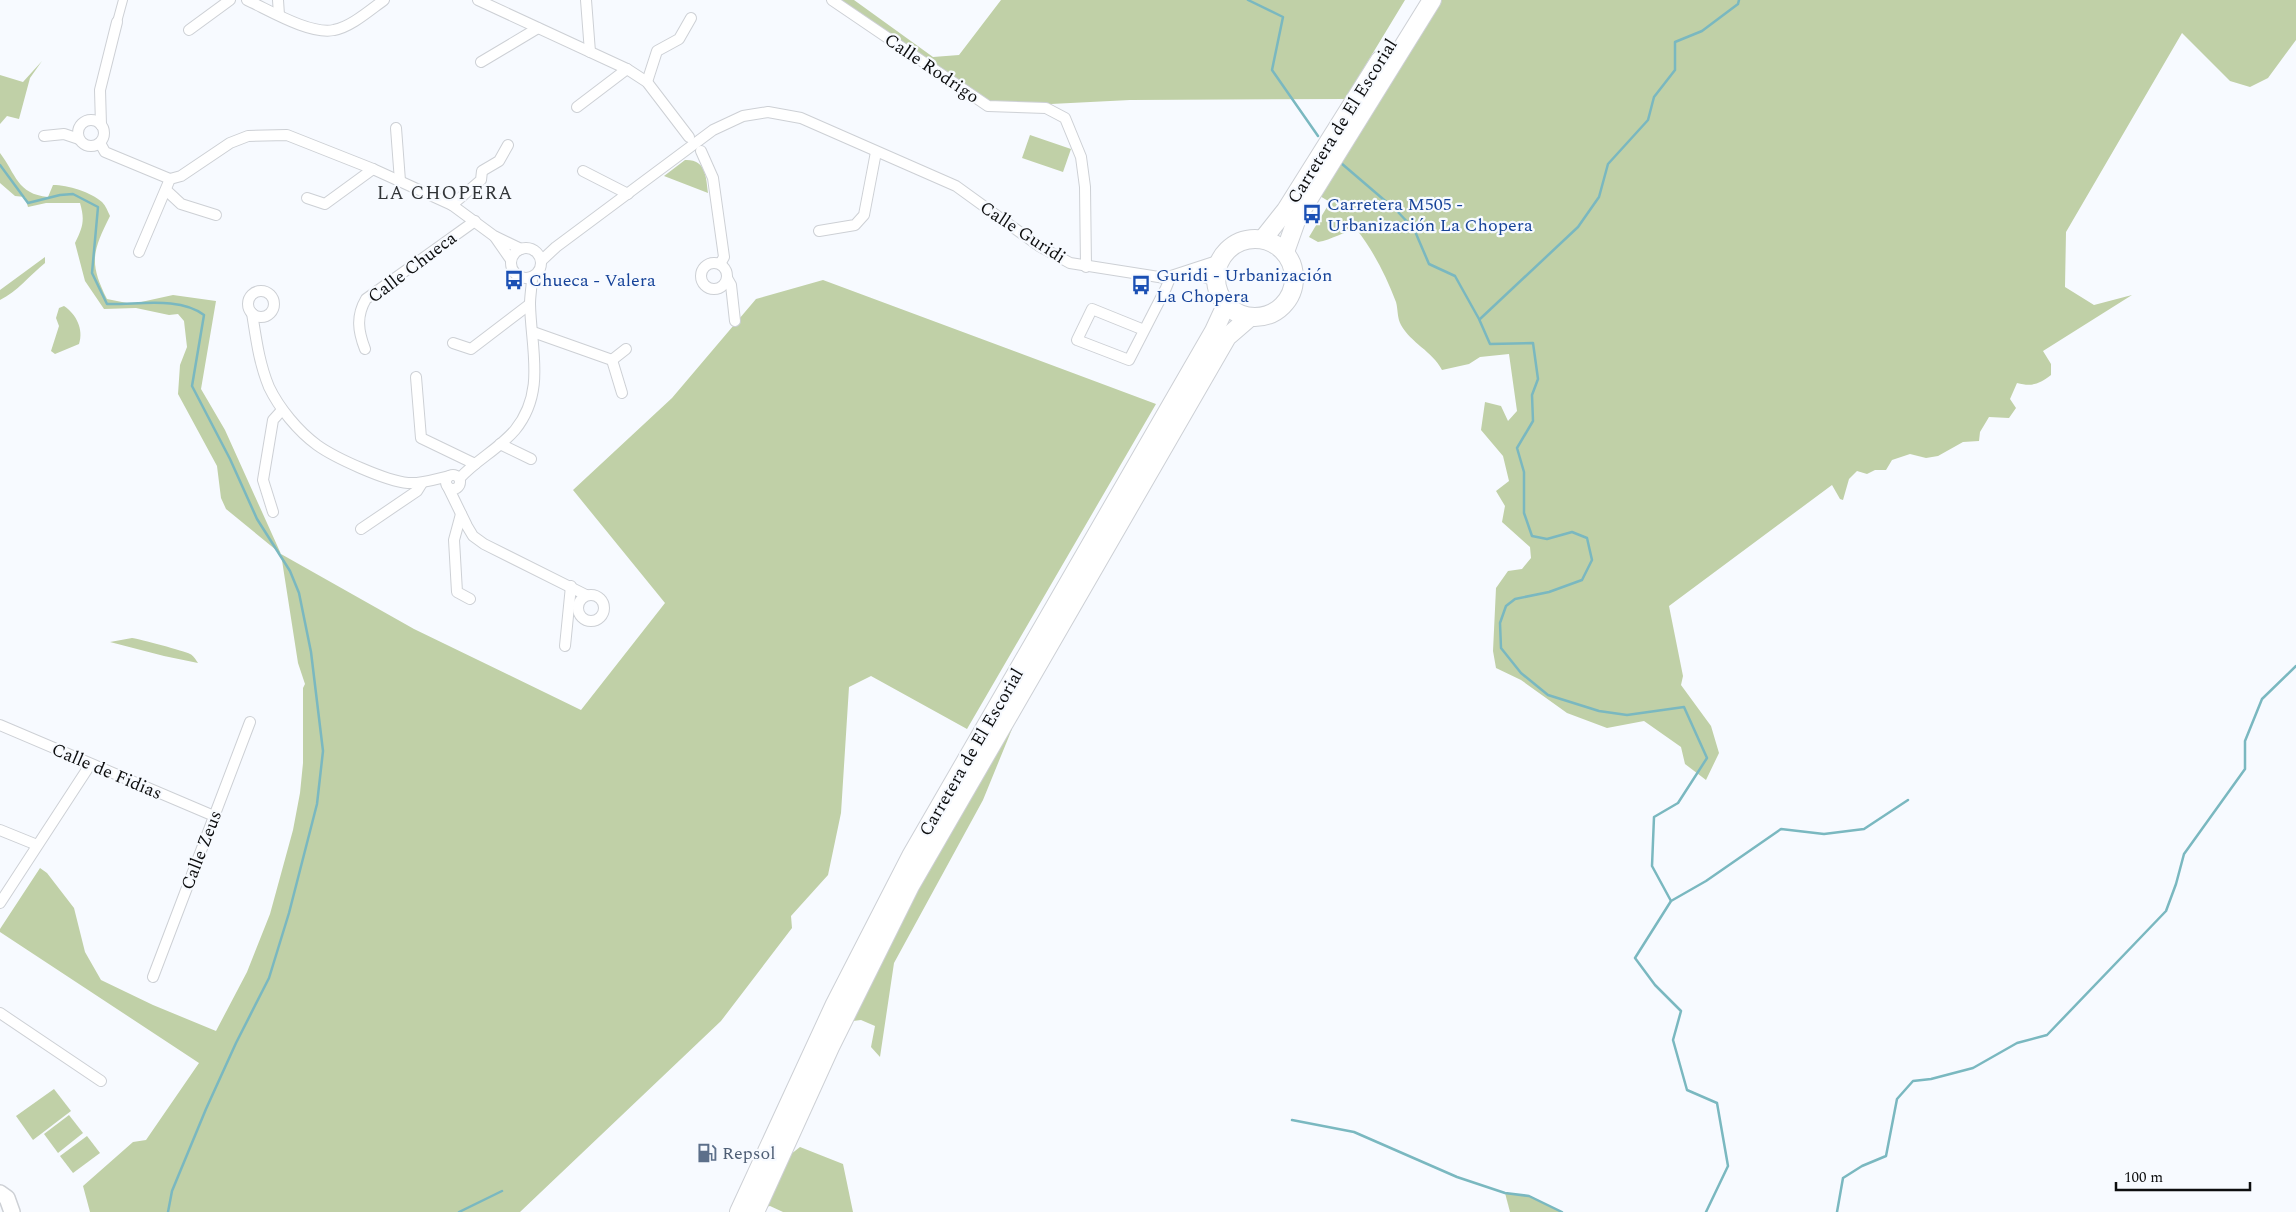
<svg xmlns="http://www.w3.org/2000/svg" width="2296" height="1212" font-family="Spectral,serif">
<rect width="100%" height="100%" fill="#f7faff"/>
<g fill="#c0d0a7">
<polygon points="841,0 854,0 933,57 959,55 1001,0 1405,0 1345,99 1130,100 1031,105 989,103"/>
<path d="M 1432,0 L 2296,0 L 2296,40 L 2268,78 L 2250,87 L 2230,81 L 2182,33 L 2066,232 L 2065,287 L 2094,305 L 2132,295 L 2043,351 L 2051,364 L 2051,375 C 2039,384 2032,387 2017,383 L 2010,399 L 2016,408 L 2009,418 L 1989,417 L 1980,432 L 1979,441 L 1963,442 L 1938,456 L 1926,458 L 1910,454 L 1892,460 L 1886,470 L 1875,470 L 1867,474 L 1857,471 L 1849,479 L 1843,500 L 1840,499 L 1832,485 L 1669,606 L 1683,676 L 1681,685 L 1711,726 L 1719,753 L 1706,780 L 1685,764 L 1681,747 L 1644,721 L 1607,728 L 1567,713 L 1521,680 L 1496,668 L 1493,651 L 1496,588 L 1508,571 L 1522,569 L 1531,558 L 1530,547 L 1502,522 L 1505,506 L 1496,491 L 1509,481 L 1503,456 L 1481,430 L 1485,402 L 1501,406 L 1508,421 L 1517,411 L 1509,354 L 1480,357 L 1469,364 L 1442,370 C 1432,351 1411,343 1401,325 C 1397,318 1398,309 1396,302 C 1386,276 1374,252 1357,230 C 1343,231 1332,240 1318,242 L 1309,237 L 1330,202 L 1313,192 Z"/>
<polygon points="42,61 30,78 19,119 7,116 0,124 0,75 23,82"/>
<polygon points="1030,135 1071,149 1063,172 1022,158"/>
<path d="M 0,153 C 16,174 17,194 48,197 L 53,185 C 68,185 91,192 102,202 C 106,206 108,212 110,216 C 92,252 89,263 107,299 L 132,304 L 173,295 L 216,301 L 201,389 L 225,430 L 281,554 L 414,629 L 581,710 L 665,603 L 573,490 L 672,398 L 756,299 L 823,280 L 1156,404 L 967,729 L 871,676 L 849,687 L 841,813 L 828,875 L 791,916 L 792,928 L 721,1021 L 520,1212 L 90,1212 L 83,1186 L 133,1142 L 146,1140 L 199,1063 L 0,932 L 0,929 L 40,868 L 47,873 L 74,908 L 85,952 L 101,980 L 153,1005 L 216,1031 L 247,972 L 270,914 L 293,830 L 300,793 L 303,763 L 303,688 L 305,684 L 298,663 L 281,554 L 226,509 L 221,498 L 217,466 L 178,394 L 180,365 L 187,347 L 184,321 L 178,314 L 169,315 L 136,308 L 104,309 L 85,281 L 75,243 C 83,227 85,220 80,203 L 46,203 L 28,207 L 25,197 L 15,196 L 0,183 Z"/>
<path d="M 685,160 C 706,159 706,177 708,193 L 664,176 Z"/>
<path d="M 45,257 L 45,263 C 30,275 17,292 0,300 L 0,290 Z"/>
<path d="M 64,306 C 76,314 84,329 79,344 L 55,354 L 51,351 L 59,326 L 56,318 L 59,308 Z"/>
<path d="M 132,638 C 139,639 185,651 190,654 C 193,655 196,660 198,663 L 164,656 L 110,642 Z"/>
<polygon points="1002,725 1012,729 983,800 894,963 880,1057 871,1047 875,1026 861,1020 853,1021 910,886"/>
<polygon points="54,1089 71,1111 33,1140 16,1116"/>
<polygon points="69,1115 83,1133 58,1153 44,1134"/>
<polygon points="87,1136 100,1153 73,1173 60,1156"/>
<polygon points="800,1147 843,1164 853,1212 783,1212 770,1206 756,1209 786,1158"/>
<polygon points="1505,1193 1529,1196 1562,1212 1510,1212"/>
</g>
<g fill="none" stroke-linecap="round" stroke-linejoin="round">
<g stroke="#7ab8c0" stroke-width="2.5">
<polyline points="1248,0 1283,17 1272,70 1318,136"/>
<polyline points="1341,163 1397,211 1414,229 1429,264 1455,276 1479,319 1490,344 1533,343 1538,379 1532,395 1533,421 1517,448 1524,472 1524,513 1532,536 1547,539 1572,532 1587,538 1592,560 1582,580 1549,592 1515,599 1506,606 1500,623 1501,648 1521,673 1548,695 1599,711 1627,715 1684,707 1707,758 1678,803 1654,817 1652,866 1671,901 1635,958 1655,985 1681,1011 1673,1040 1687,1090 1717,1103 1728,1166 1706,1212"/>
<path d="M 0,165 L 28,203 L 60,195 L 73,194 L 98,207 L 92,273 L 107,304 C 137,305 179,296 204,315 L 192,386 L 230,459 L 257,519 L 290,571 L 299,593 L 311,652 L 323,751 L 317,804 L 289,913 L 269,978 L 236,1043 L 206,1109 L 172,1191 L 168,1212"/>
<polyline points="1480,319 1578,227 1599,197 1608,164 1648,120 1654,97 1675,70 1675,42 1702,31 1738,4 1739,0"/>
<polyline points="1671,901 1706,881 1781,829 1824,834 1864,829 1908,800"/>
<polyline points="1292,1120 1354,1132 1457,1177 1505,1193 1529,1196 1562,1212"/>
<polyline points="459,1212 502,1191"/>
<polyline points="1837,1212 1843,1178 1862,1166 1886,1156 1897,1099 1913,1081 1931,1079 1973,1068 2017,1043 2047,1035 2166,911 2176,884 2184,854 2245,769 2245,741 2262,699 2296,666"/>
</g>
<defs>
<polyline id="pedestrian" points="117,22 123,0"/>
<g id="minor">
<path d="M 247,0 C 269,10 310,35 334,30 C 351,27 370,10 384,0"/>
<polyline points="278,0 279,15"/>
<polyline points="478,0 627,69 647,82 689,137"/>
<polyline points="586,0 590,52"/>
<polyline points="832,0 988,106 1046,108 1065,118 1081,157 1085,187 1086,267"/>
<polyline points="189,30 230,0"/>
<polyline points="481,62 538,28"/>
<polyline points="647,82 657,51 679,39 691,18"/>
<polyline points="577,107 627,69"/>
<circle cx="91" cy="133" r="13"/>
<polyline points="101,125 100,90 117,22"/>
<polyline points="396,128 400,181"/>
<polyline points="44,136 64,134 79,139"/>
<polyline points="100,143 105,152 170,179"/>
<polyline points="701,151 713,178 724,257 720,264"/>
<polyline points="583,171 628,194"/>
<polyline points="166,190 181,204 216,215"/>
<polyline points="307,198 325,204 373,169"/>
<polyline points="452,205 481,180 482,171 499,161 508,145"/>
<polyline points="819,231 855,225 864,215 876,152"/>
<polyline points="495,237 511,260"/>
<circle cx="526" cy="263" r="15"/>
<polyline points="139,252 170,179 181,176 230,143 248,136 287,135 373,169 452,205 494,236 521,249"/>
<polyline points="541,261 556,247 713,130 743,116 768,112 801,118 956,186 1039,246 1070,263 1165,278 1220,260"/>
<circle cx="714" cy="276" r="13"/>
<polyline points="1186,274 1198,275 1216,281"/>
<polyline points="727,278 731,285 735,321"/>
<circle cx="261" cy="304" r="13"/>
<path d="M 252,313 C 256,338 259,363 269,387 C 279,408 298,431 317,445 C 335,458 386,481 408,483 C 422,484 436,479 449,476"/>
<polyline points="1144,330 1092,309 1077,340 1129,360 1166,288 1170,278"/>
<polyline points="533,332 612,360 622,393"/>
<polyline points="453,343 471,349 530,304"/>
<path d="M 365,349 C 358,331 356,316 366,299 L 475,221"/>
<polyline points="612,360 626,349"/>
<polyline points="416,377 421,438 475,464"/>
<polyline points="500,444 531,459"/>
<circle cx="453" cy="482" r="7"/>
<path d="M 460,478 C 476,460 499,449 515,430 C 546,392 531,349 530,304 C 530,295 532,286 532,277"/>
<polyline points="448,487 467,526 473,536 484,544 586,595"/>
<polyline points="273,512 263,480 273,420 282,410"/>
<polyline points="461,514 454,540 457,592 470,599"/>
<polyline points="361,529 417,491 422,483"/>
<circle cx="591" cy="608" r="13"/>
<polyline points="565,646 571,586"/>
<polyline points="0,725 214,816"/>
<polyline points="0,830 37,845"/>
<polyline points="0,903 90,765"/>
<polyline points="153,977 250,722"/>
<polyline points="0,1013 101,1081"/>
</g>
<polyline id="secondary" points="0,1193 7,1198 12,1212"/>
<g id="trunk">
<circle cx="1255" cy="278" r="39"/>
<polyline points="1263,239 1286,210 1380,60"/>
<polyline points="1285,252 1296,221 1303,208 1432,0"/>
<polyline points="739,1212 835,1004 911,856 1214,331 1226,305"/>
<polyline points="755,1212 830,1047 910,886 1227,337 1249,318"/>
</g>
</defs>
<use href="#pedestrian" stroke="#cdd0d5" stroke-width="10"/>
<use href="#minor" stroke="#cdd0d5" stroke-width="12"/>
<use href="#secondary" stroke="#cdd0d5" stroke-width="18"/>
<use href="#trunk" stroke="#cdd0d5" stroke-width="20"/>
<use href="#pedestrian" stroke="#fff" stroke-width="8"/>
<use href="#minor" stroke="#fff" stroke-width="10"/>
<use href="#secondary" stroke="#fff" stroke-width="15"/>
<use href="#trunk" stroke="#fff" stroke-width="18"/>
</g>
<defs>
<symbol id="bus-bare" viewBox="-9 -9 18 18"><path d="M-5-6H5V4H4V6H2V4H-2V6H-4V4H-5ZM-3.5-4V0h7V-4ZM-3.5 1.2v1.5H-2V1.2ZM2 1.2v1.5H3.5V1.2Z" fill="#1a4fb4" stroke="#f7faff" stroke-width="2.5" paint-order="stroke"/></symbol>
<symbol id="fuel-bare" viewBox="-9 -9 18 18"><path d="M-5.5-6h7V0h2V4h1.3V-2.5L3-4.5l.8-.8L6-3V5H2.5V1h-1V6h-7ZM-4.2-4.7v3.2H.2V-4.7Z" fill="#5c6f8a" stroke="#f7faff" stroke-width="2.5" paint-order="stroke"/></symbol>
</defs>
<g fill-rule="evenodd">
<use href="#bus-bare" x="1298" y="200" width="28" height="28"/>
<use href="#bus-bare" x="500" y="266" width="28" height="28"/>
<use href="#bus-bare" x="1127" y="271" width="28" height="28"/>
<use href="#fuel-bare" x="693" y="1139" width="28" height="28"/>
</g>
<g text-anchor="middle" stroke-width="4.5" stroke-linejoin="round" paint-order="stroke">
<g font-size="18" fill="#0d0e0f" stroke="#f7faff">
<text transform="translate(932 68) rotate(34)" y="6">Calle Rodrigo</text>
<text transform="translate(1342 121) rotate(-58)" y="6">Carretera de El Escorial</text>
<text transform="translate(1023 232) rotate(33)" y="6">Calle Guridi</text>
<text transform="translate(412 267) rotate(-37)" y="6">Calle Chueca</text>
<text transform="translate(971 752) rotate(-60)" y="6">Carretera de El Escorial</text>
<text transform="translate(107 771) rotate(23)" y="6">Calle de Fidias</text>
<text transform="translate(201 850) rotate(-69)" y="6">Calle Zeus</text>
</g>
<g font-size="18" fill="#164399" stroke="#f7faff" text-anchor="start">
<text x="1327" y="210">Carretera M505 -<tspan x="1327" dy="21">Urbanización La Chopera</tspan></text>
<text x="1156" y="281">Guridi - Urbanización<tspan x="1156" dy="21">La Chopera</tspan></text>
<text x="529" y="286">Chueca - Valera</text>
</g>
<g font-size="18" fill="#4e5e75" stroke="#f7faff" text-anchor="start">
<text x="722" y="1159">Repsol</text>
</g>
<g font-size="19" letter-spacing="1" fill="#323538" stroke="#f7faff">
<text x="445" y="199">LA CHOPERA</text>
</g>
</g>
<path d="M2116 1182v8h134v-8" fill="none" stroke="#0d0e0f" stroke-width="2.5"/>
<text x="2124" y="1182" font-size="15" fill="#0d0e0f" stroke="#f7faff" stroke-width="4" paint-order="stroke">100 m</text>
</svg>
